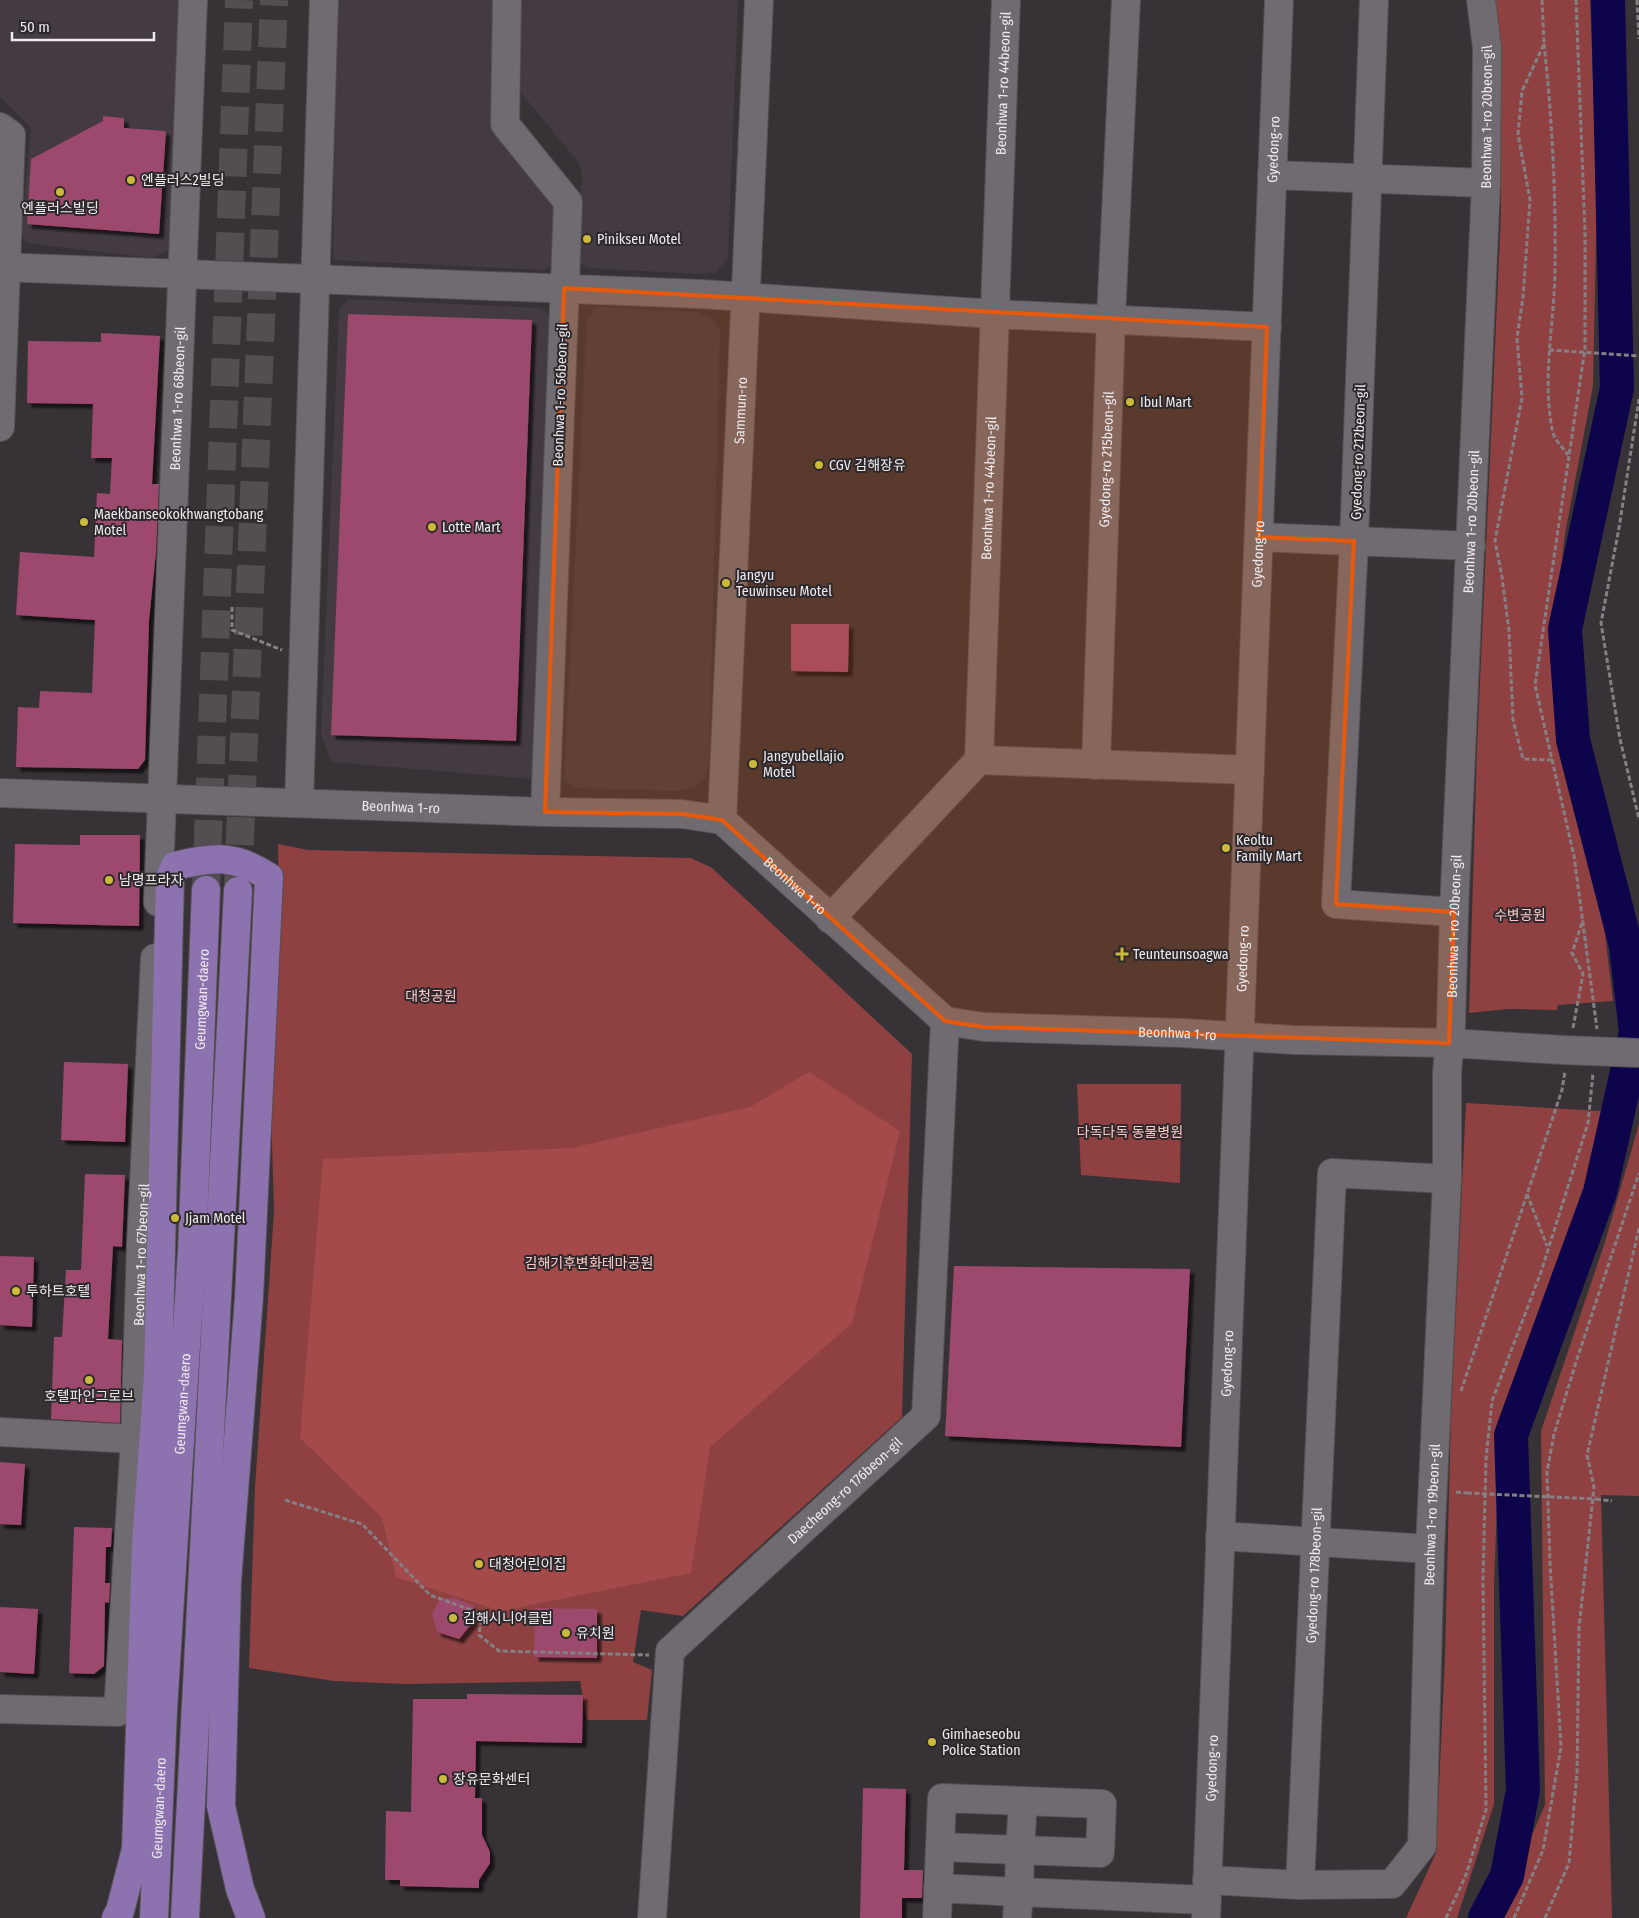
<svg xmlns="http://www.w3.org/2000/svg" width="1639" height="1918" font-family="'Fira Sans Condensed','Noto Sans KR',sans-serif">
<defs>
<filter id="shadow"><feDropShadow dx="4.5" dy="4.5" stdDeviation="1" flood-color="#0009"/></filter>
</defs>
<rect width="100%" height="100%" fill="#373236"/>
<g fill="#433a42">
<polygon points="0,0 182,0 173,242 167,251 152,258 26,243 21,235 31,128 0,97"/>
<polygon points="336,0 494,0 491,101 554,176 555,263 544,270 333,260"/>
<polygon points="521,0 738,0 728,258 715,273 698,274 588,268 578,261 582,175 579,163 521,93"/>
<polygon points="348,299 540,308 556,318 533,779 331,762 321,734 339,310"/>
<polygon points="597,307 698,312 711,318 720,331 709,762 706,777 695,787 675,791 575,788 564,779 587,318"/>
</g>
<g fill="#8f4142">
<polygon points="1494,0 1590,0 1597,190 1593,386 1565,534 1552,645 1563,720 1600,892 1613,1001 1558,1005 1557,1010 1508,1009 1469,1013 1477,749 1501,214 1499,28"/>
<polygon points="278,844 308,850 691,858 712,868 912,1054 902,1417 683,1616 641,1610 633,1662 652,1670 647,1720 587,1720 580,1681 406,1684 334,1681 249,1668 255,1487 274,1212 270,1075 280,932"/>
<polygon points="1077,1084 1181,1084 1180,1183 1081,1175"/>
<polygon points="1466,1103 1601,1111 1586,1193 1500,1426 1494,1583 1494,1804 1457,1918 1406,1918 1436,1853 1445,1657 1451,1416"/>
<polygon points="1639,1124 1639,1496 1601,1495 1612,1918 1496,1918 1545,1805 1541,1431 1605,1242"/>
</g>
<polygon fill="#a44a4b" points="809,1072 900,1131 852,1323 710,1447 691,1573 501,1611 396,1577 382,1518 300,1438 323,1159 572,1148 750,1107"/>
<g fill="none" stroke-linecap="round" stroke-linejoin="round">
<polyline stroke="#0e044c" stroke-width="34" points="1485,1918 1507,1876 1523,1790 1511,1435 1600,1192 1636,1032 1626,946 1573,740 1565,629 1617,388 1608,0"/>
</g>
<g fill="#9d486d" filter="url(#shadow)">
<polygon points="103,116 124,118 124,128 166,131 159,234 27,224 31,159 103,121"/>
<polygon points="348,314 532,320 516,741 331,735"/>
<polygon points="101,333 160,336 152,484 159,484 156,552 149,620 145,760 138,769 16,767 18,707 39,708 40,691 92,693 95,620 16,615 20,552 94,557 97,493 110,494 112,458 91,458 93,404 27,403 28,341 101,342"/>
<polygon points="791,624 849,624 848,672 791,671"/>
<polygon points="80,835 140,835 139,926 13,923 15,844 80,845"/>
<polygon points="64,1062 128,1064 125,1142 61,1140"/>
<polygon points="85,1174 125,1175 122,1247 113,1246 108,1339 122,1340 120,1423 51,1419 54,1337 62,1337 66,1270 81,1270"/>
<polygon points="0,1256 34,1257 32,1327 0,1325"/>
<polygon points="954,1266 1190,1269 1181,1447 945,1436"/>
<polygon points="0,1462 25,1464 21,1525 0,1524"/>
<polygon points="74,1527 112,1528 111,1547 106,1547 105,1583 110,1583 109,1603 105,1602 104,1666 94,1674 69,1673"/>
<polygon points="454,1598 474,1606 473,1622 459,1639 437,1632 432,1614 440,1599"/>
<polygon points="0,1607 38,1609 34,1674 0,1672"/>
<polygon points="535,1608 597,1609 597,1658 534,1657"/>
<polygon points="467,1694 583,1695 582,1743 476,1741 475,1798 482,1798 482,1835 490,1852 490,1863 479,1880 479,1888 400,1886 400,1880 385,1880 386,1811 411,1812 413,1699 467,1699"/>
<polygon points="863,1788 906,1789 904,1870 923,1870 922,1898 902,1898 902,1918 860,1918"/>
</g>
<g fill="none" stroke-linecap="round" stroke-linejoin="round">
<g stroke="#524e52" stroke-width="28" stroke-dasharray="28 14" stroke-linecap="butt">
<polyline points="238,887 274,0"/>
<polyline points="206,890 239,0"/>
</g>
<defs>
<g id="minor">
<polyline points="507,0 505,124 568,202 545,812"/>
<polyline points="1374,0 1354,541 1336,904 1454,912"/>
<polyline points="0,127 11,135 0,427"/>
<polyline points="1272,175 1486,183"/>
<polyline points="0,267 701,294 994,314 1267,327"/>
<polyline points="1259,537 1471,546"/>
<polyline points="979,760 1250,770"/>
<path id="s1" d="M 1096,765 L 1111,318 L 1126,0"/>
<path id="s2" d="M 0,793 L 545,812 L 682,814 L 722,820 L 945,1021 L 984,1027 L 1183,1033 L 1294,1040 L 1449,1043 L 1563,1050"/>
<polyline points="299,803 324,0"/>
<path id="s3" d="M 722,820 L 759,0"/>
<path id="s4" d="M 158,902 L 193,0"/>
<path id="s5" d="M 830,919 L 979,760 L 1006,0"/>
<polyline points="0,1432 135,1439"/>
<polyline points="1220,1536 1430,1549"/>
<path id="s6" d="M 0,1709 L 118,1712 L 135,1439 L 141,1245 L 155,958"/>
<polyline points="940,1847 1020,1850 1023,1801"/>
<path id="s7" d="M 1207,1880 L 1300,1885 L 1392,1884 L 1422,1846 L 1430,1549 L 1447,1179 L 1447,1073 L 1451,1026 L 1454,912 L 1486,183 L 1487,48 L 1481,0"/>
<path id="s8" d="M 1300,1885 L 1332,1173 L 1447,1179"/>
<path id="s9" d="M 652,1918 L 670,1651 L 926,1416 L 945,1021"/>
<polyline points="937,1918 942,1798 1102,1804 1100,1853 1020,1850 1019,1892 938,1888"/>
<polyline points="1017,1918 1019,1892 1207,1900"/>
<path id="s10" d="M 1206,1918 L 1279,0"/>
</g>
<g id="major">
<path d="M 116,1918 L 120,1911 L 136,1849 L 146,1545 L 158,1375 L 170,878 L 175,866 C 214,857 234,854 269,877 L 249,1297 L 227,1582 L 221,1806 L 240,1889 L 251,1918"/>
<path id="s11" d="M 154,1918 L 163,1710 L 192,1251 L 206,890"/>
<polyline points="185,1918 238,891"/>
</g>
</defs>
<use href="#minor" stroke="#545054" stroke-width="30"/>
<use href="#major" stroke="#545054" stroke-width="30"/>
<g stroke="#848083" stroke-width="3" stroke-dasharray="5 2.5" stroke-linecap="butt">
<polyline points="1542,0 1544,44 1522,91 1518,134 1530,200 1523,297 1517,338 1522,398 1495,541 1502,577 1509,631 1513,720 1523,759 1552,760"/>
<polyline points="1576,0 1585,232 1585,348 1535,685 1574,856 1597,1029"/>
<polyline points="1637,0 1639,39"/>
<path d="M 1544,44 C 1552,117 1556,193 1555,267 C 1555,320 1541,380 1553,433 C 1555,440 1563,448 1568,455"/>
<polyline points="1639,399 1619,528 1601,623 1620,739 1639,819"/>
<polyline points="232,607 232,630 282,650"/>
<polyline points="1573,1028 1583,974 1572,953 1583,920"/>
<polyline points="1527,1194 1547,1246"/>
<polyline points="1461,1391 1562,1090 1565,1071"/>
<polyline points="1456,1492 1467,1493"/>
<polyline points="1596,1499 1612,1501"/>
<polyline points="285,1500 362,1524 430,1595 482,1614 479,1635 499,1651 649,1655"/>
<polyline points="1446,1918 1466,1875 1486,1810 1483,1578 1486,1459 1492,1401 1541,1272 1588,1123 1593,1073"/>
<polyline points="1514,1918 1543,1850 1561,1747 1550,1563 1547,1472 1554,1434 1577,1359 1639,1173"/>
<polyline points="1545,1918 1569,1863 1577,1773 1579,1628 1594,1487 1587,1455 1639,1228"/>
</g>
<use href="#minor" stroke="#706b70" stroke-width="28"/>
<use href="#major" stroke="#8c72ae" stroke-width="28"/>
<defs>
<polyline id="minor-bridge" points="1563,1050 1639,1053"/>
</defs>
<use href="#minor-bridge" stroke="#545054" stroke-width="30" stroke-linecap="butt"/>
<g stroke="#848083" stroke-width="3" stroke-dasharray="5 2.5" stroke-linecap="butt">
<polyline points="1549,350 1639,356"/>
<polyline points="1467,1493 1596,1499"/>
</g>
<use href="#minor-bridge" stroke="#706b70" stroke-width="28"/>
</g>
<path fill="#e8590c" fill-opacity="0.2" stroke="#e8590c" stroke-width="4" stroke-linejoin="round" d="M 564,288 L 1267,327 L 1259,537 L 1354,541 L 1336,904 L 1454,912 L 1449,1043 L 984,1027 L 945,1021 L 722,820 L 682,814 L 545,812 Z"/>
<g fill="#cbba39" stroke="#2d282c" stroke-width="2">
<circle cx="131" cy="180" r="5"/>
<circle cx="60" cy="192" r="5"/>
<circle cx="587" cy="239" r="5"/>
<circle cx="1130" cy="402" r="5"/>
<circle cx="819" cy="465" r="5"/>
<circle cx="84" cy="522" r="5"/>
<circle cx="432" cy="527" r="5"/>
<circle cx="726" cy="583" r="5"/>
<circle cx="753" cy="764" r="5"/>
<circle cx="1226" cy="848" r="5"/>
<circle cx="109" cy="880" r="5"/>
<path d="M1119.5 946.5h5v5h5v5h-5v5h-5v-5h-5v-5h5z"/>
<circle cx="175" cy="1218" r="5"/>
<circle cx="16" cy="1291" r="5"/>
<circle cx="89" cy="1380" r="5"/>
<circle cx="479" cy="1564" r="5"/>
<circle cx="453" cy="1618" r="5"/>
<circle cx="566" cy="1633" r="5"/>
<circle cx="932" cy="1742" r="5"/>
<circle cx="443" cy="1779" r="5"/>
</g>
<g text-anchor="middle" stroke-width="4" stroke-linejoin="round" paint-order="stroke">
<g font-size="14" fill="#eeebee" stroke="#2d282c">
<text dy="5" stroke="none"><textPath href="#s5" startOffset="895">Beonhwa 1-ro 44beon-gil</textPath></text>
<text dy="5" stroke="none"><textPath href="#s7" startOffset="1964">Beonhwa 1-ro 20beon-gil</textPath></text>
<text dy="5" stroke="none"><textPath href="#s10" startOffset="1770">Gyedong-ro</textPath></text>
<text transform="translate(560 395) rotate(-88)" y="5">Beonhwa 1-ro 56beon-gil</text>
<text dy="5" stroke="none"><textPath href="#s4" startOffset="504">Beonhwa 1-ro 68beon-gil</textPath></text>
<text dy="5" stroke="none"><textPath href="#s3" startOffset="410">Sammun-ro</textPath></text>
<text transform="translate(1358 452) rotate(-88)" y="5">Gyedong-ro 212beon-gil</text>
<text dy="5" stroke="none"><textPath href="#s1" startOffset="306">Gyedong-ro 215beon-gil</textPath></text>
<text dy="5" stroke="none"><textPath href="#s5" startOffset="490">Beonhwa 1-ro 44beon-gil</textPath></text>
<text dy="5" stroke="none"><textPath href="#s7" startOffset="1559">Beonhwa 1-ro 20beon-gil</textPath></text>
<text dy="5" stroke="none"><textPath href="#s10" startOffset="1365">Gyedong-ro</textPath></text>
<text dy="5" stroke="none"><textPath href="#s2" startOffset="401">Beonhwa 1-ro</textPath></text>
<text dy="5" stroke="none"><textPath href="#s2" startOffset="821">Beonhwa 1-ro</textPath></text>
<text dy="5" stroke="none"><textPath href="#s7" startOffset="1154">Beonhwa 1-ro 20beon-gil</textPath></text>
<text dy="5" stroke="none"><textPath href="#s10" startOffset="960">Gyedong-ro</textPath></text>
<text dy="5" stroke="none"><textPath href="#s11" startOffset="920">Geumgwan-daero</textPath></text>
<text dy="5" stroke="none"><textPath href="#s2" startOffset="1256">Beonhwa 1-ro</textPath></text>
<text dy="5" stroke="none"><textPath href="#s6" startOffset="576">Beonhwa 1-ro 67beon-gil</textPath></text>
<text dy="5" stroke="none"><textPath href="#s10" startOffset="555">Gyedong-ro</textPath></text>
<text dy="5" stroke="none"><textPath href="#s11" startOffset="515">Geumgwan-daero</textPath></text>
<text dy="5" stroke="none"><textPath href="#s9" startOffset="505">Daecheong-ro 176beon-gil</textPath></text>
<text dy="5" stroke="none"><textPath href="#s7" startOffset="565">Beonhwa 1-ro 19beon-gil</textPath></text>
<text dy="5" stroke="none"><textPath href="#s8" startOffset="310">Gyedong-ro 178beon-gil</textPath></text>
<text dy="5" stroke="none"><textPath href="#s10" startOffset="150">Gyedong-ro</textPath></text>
<text dy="5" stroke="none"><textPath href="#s11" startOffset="110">Geumgwan-daero</textPath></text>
</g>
<g font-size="14" fill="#eeebee" stroke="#2d282c" text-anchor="start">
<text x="141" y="185">엔플러스2빌딩</text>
<text x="60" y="213" text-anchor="middle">엔플러스빌딩</text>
<text x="597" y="244">Pinikseu Motel</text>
<text x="1140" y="407">Ibul Mart</text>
<text x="829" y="470">CGV 김해장유</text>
<text x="94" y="519">Maekbanseokokhwangtobang<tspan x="94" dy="16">Motel</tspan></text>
<text x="442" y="532">Lotte Mart</text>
<text x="736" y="580">Jangyu<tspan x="736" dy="16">Teuwinseu Motel</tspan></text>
<text x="763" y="761">Jangyubellajio<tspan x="763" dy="16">Motel</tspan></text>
<text x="1236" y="845">Keoltu<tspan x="1236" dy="16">Family Mart</tspan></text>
<text x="119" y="885">남명프라자</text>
<text x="1133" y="959">Teunteunsoagwa</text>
<text x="185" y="1223">Jjam Motel</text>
<text x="26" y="1296">투하트호텔</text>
<text x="89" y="1401" text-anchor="middle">호텔파인그로브</text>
<text x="489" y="1569">대청어린이집</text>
<text x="463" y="1623">김해시니어클럽</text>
<text x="576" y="1638">유치원</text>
<text x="942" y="1739">Gimhaeseobu<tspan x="942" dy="16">Police Station</tspan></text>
<text x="453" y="1784">장유문화센터</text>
</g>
<g font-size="14" fill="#fdc9c6" stroke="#2d282c">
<text x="1520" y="920">수변공원</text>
<text x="431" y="1001">대청공원</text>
<text x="1130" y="1137">다독다독 동물병원</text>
<text x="589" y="1268">김해기후변화테마공원</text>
</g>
</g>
<path d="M12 32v8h142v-8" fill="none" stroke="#eeebee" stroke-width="2.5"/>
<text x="20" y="32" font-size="15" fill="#eeebee" stroke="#2d282c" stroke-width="4" paint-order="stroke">50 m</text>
</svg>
